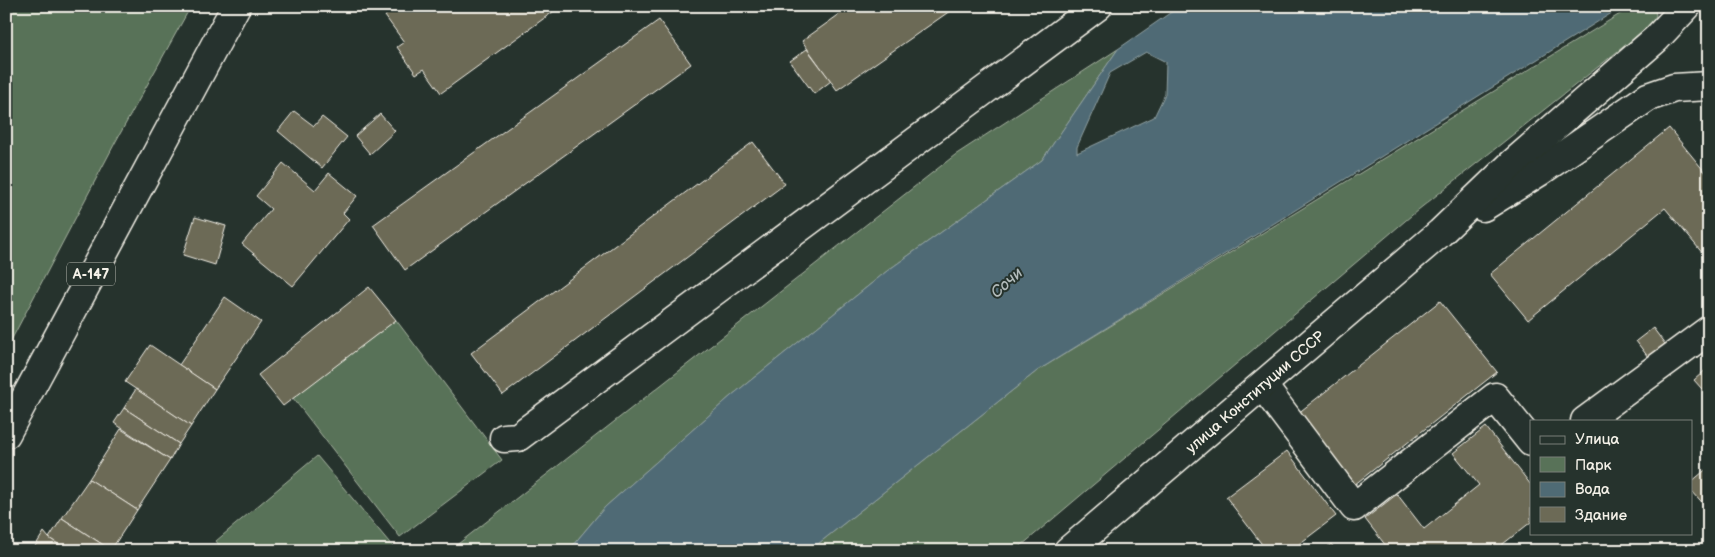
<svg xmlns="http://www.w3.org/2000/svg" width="1715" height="557" font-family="'Balsamiq Sans',sans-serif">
<rect width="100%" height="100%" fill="#26332d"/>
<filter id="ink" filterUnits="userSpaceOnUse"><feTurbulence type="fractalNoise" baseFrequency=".02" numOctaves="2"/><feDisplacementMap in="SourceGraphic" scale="10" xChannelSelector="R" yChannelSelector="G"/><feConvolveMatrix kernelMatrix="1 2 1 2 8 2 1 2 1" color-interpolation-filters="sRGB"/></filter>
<g filter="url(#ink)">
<g fill="#587258" stroke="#a6b2a0">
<polygon points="6,6 191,6 116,141 6,350"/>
<polygon points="1633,6 1654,6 1656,15 1652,24 1418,210 1015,551 809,551 1037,371"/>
<polygon points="1118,49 1042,160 887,271 731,396 605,507 568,551 449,551 955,155"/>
<polygon points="396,320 502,460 400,537 293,398"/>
<polygon points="317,456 394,548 391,551 224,551 216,541"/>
</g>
<path fill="#4f6b75" stroke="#91a1a3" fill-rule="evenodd" d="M 1180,6 L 1623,6 L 1037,371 L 809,551 L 568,551 L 605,507 L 731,396 L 887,271 L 1042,160 L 1118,49 ZM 1146,52 L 1166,62 L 1165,94 L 1154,117 L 1077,153 L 1077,147 L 1110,73 Z"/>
<g fill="#6c6a56" stroke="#f4f1e8">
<polygon points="399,6 561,6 441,93 424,69 416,74 397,47 404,42 385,16"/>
<polygon points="851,6 957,6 837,90 802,41"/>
<polygon points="659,20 691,64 405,270 373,225"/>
<polygon points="807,49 831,81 814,94 790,61"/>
<polygon points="294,111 314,126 322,117 347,137 322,168 278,131"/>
<polygon points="380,114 395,131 370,154 355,136"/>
<polygon points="1669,128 1709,177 1709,261 1665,208 1528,320 1490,274"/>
<polygon points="753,142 785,184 503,395 471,353"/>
<polygon points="283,163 315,190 329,173 357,196 343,213 349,219 293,286 242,244 271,209 256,196"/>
<polygon points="195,217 226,226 215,265 183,255"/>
<polygon points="369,287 396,320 283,406 258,375"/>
<polygon points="225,297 261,322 215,389 179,365"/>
<polygon points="1440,301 1497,372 1354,485 1297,414"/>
<polygon points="1653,328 1671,352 1654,365 1636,341"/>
<polygon points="150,345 215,389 191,426 125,382"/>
<polygon points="1709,367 1709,397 1694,380"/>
<polygon points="136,389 191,426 179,444 124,408"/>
<polygon points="124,408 179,444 170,460 114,423"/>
<polygon points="1486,427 1531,485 1531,522 1494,551 1390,551 1365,519 1397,494 1424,529 1479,485 1453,453"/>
<polygon points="121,429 170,460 137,510 89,479"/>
<polygon points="1287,451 1336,516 1290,551 1267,551 1226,497"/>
<polygon points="1709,467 1709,510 1691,490 1691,482"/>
<polygon points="89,479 137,510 111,550 62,518"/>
<polygon points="62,518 111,550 68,551 49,538"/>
<polygon points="44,532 49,538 68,551 32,551"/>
<polygon points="1331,544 1337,551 1323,551"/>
</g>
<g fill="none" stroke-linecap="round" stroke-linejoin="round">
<defs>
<g id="minor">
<polyline points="1263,386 1354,507 1495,397 1531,442"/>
<polyline points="1585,421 1709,330"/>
<polyline points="504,438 518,437 1098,6"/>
</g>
<g id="major">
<polyline points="1483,207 1539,172 1648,97 1674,88 1709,86"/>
<polyline points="6,434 236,6"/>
<polyline points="1068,551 1440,233 1513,163 1656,39 1687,6"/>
</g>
</defs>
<use href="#minor" stroke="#f4f1e8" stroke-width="31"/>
<use href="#major" stroke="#f4f1e8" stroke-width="31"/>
<use href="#minor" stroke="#26332d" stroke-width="28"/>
<use href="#major" stroke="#26332d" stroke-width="28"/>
</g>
</g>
<g text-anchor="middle" stroke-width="4" stroke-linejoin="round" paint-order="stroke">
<rect fill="#26332d" stroke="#b6b8b0" stroke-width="1" x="67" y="262.5" width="48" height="23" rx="4"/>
<g font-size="14" font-weight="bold" fill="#f4f1e8">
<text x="91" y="279">А-147</text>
</g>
<g font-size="15" fill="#f4f1e8" stroke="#26332d">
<text transform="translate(1255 392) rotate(-41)" y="5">улица Конституции СССР</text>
</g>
<g font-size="16" font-style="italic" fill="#b2bbba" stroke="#26332d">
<text transform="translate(1006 282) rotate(-42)" y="6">Сочи</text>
</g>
</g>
<rect width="1715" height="557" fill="none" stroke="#26332d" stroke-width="25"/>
<rect x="12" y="12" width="1690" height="532" fill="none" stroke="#f4f1e8" stroke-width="2" filter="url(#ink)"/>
<rect x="1530" y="420" width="162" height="115" fill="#26332d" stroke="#787f78"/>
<rect x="1540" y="436" width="25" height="8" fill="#26332d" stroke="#787f78"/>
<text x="1575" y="444" font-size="15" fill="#f4f1e8">Улица</text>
<rect x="1540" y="457" width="25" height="15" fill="#587258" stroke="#787f78"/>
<text x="1575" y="470" font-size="15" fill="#f4f1e8">Парк</text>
<rect x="1540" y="482" width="25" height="15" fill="#4f6b75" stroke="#787f78"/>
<text x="1575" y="494" font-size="15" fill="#f4f1e8">Вода</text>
<rect x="1540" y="507" width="25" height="15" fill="#6c6a56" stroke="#787f78"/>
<text x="1575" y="520" font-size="15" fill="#f4f1e8">Здание</text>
</svg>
